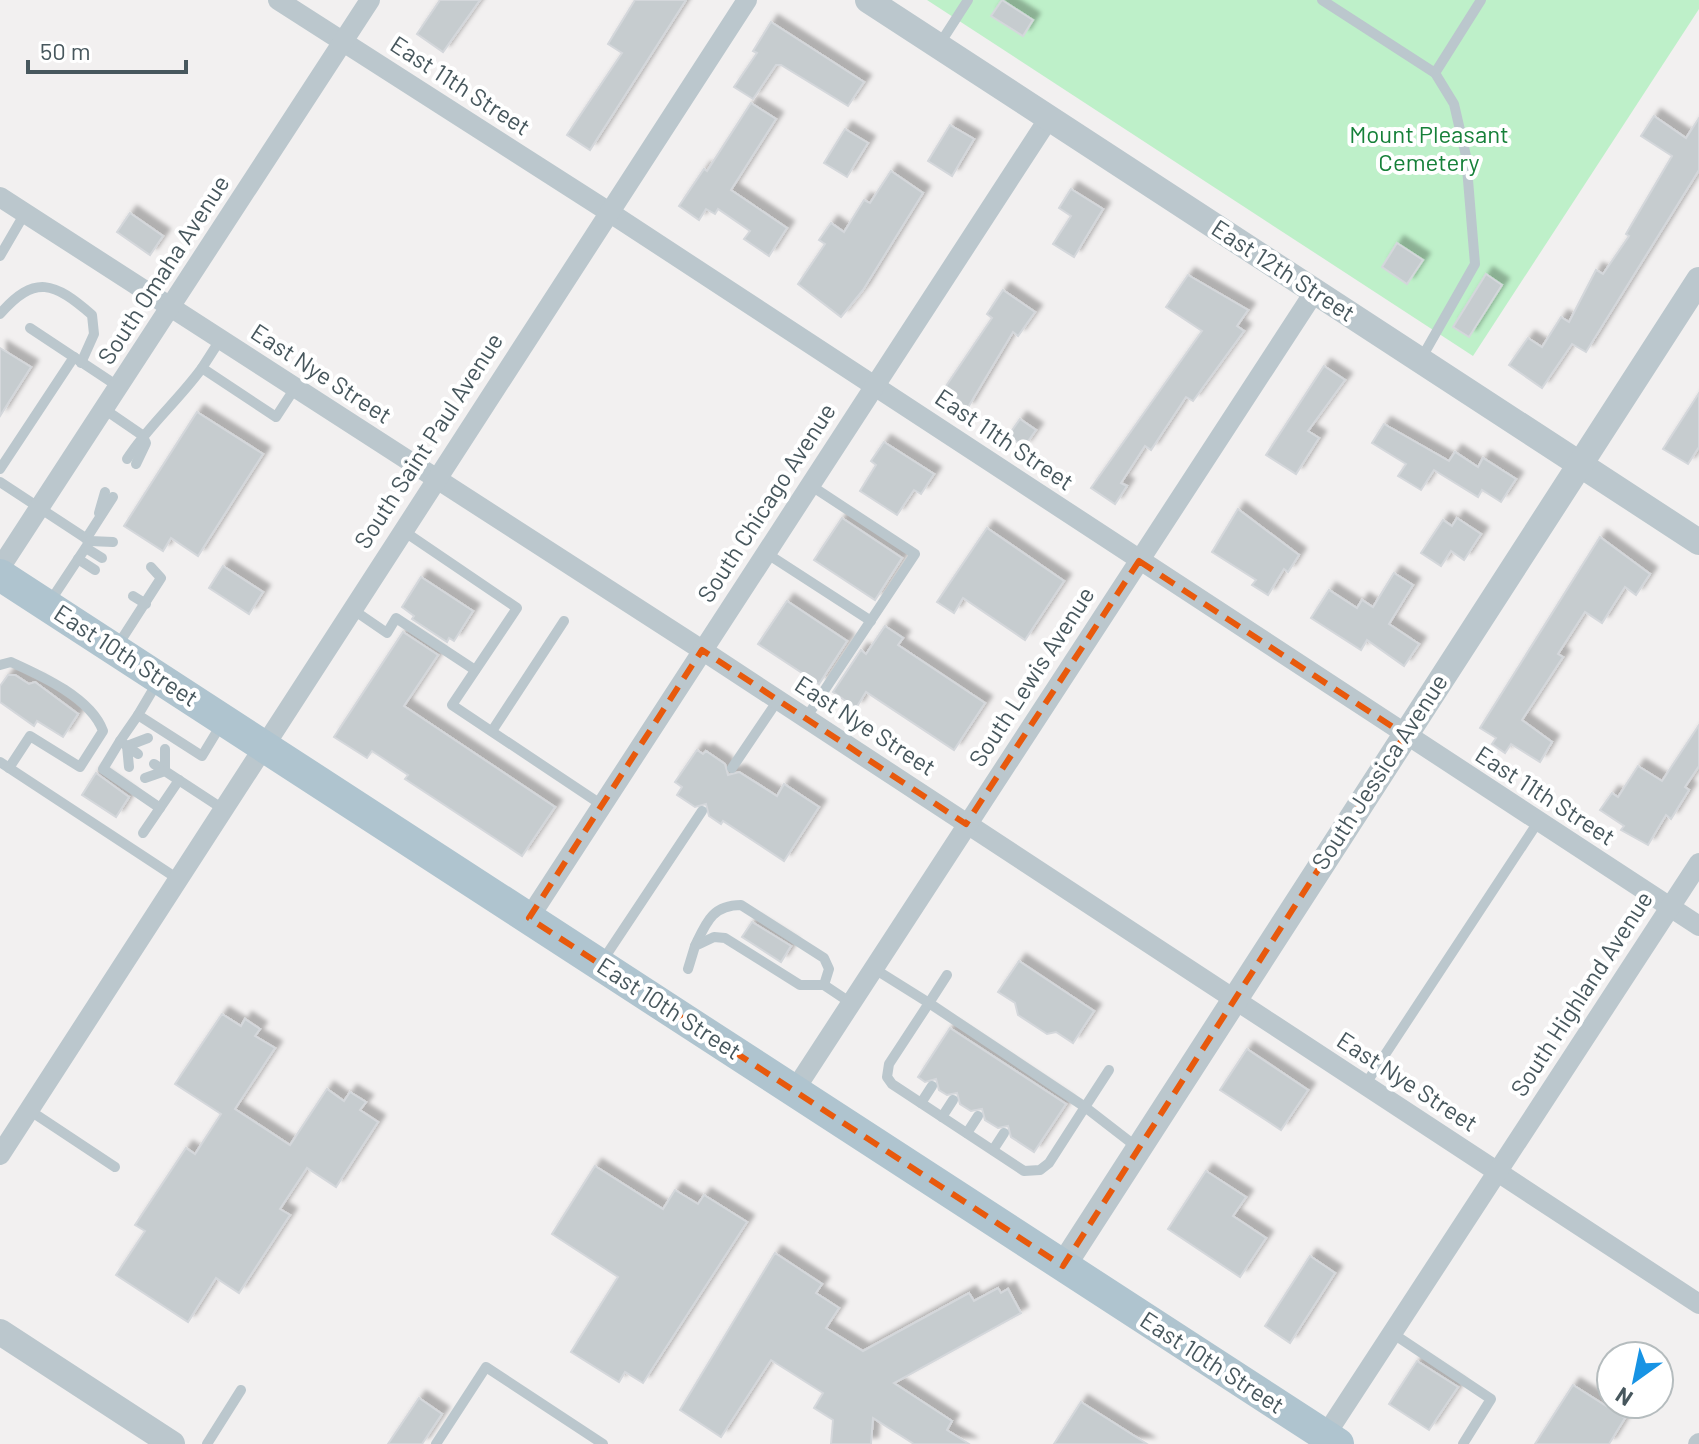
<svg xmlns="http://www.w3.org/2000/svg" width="1699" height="1444" font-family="Barlow,sans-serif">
<defs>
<filter id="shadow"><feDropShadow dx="7" dy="-7" stdDeviation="2" flood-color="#0004"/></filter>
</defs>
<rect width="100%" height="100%" fill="#f2f0f0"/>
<polygon fill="#bef0c9" points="927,0 1699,0 1699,9 1473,356"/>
<g fill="#c6cccf" stroke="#d4d7db" stroke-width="2" filter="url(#shadow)">
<polygon points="440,0 480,0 443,52 417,34"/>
<polygon points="635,0 686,0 590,150 567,135 622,53 608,44"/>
<polygon points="1002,0 1033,20 1023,36 991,16"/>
<polygon points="771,22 864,82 848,106 781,65 776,65 753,99 734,87 757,53 753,51"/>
<polygon points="751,103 776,119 731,190 787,228 769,256 744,239 750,231 718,209 715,214 706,209 699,220 679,206 704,169 707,171"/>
<polygon points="1654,116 1686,138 1699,118 1699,170 1586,352 1572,344 1542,388 1509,365 1528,338 1542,347 1561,317 1569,322 1596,270 1603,274 1629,236 1626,234 1672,156 1641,136"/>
<polygon points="950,125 974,139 952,176 928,161"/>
<polygon points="845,129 868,143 847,177 824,163"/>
<polygon points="891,171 923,193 863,290 841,317 798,284 825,244 819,240 831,223 844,232 864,200 870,203"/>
<polygon points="1071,189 1103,209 1074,257 1053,244 1071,216 1059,208"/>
<polygon points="130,213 163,236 150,255 117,232"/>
<polygon points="1397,243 1423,260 1407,284 1382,267"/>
<polygon points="1486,274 1502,285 1469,337 1453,327"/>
<polygon points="1188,275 1248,310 1237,326 1244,331 1193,401 1186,397 1151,450 1145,446 1121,483 1127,486 1115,504 1091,488 1202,331 1166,307"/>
<polygon points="1003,290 1035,312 1018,336 1013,332 967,409 942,392 992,318 987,314"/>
<polygon points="0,348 31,367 0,416"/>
<polygon points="1324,366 1345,380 1308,431 1319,438 1296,474 1266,455"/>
<polygon points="1699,393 1699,447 1688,464 1663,449"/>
<polygon points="197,412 263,454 198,556 171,538 163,551 124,526"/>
<polygon points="1020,419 1036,430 1024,447 1008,436"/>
<polygon points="1384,424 1449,461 1455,452 1478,467 1483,458 1516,479 1501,502 1482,490 1478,497 1434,470 1421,490 1398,476 1406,464 1372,443"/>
<polygon points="884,442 934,474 921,494 914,490 897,515 860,491 876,465 871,461"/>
<polygon points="1238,509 1299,555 1288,572 1284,569 1268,595 1252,585 1256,580 1212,552"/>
<polygon points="842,518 902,558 875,600 814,560"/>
<polygon points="1457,518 1481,534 1464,560 1451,551 1441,566 1421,553 1443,520 1452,526"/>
<polygon points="987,528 1064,581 1025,640 963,598 954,613 937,602"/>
<polygon points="1600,537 1650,574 1636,595 1625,587 1602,623 1585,612 1558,654 1563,657 1522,720 1552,742 1540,762 1511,744 1505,753 1492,744 1496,738 1480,728"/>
<polygon points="223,566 263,592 249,614 209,588"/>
<polygon points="1394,573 1413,585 1389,624 1419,644 1404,666 1367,640 1361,650 1311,618 1329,590 1357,608 1362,600 1373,607"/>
<polygon points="421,577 473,611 454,641 449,638 447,642 412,619 414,616 402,607"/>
<polygon points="787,601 847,641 819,684 758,644"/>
<polygon points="885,626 903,638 898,645 985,703 954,750 866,692 856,708 833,692 861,650 866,654"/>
<polygon points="403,632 438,655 404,706 555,807 522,856 405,779 408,775 372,751 367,758 334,737"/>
<polygon points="8,675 15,675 29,684 35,682 78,714 63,737 37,721 34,726 0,702 0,686"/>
<polygon points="1699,725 1699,766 1685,787 1689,790 1671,819 1666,815 1648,845 1621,830 1624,826 1600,810 1612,793 1618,797 1638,766 1662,781"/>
<polygon points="697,750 703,754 706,751 725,764 728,775 739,772 777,796 784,784 819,807 784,861 723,821 721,824 709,816 706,804 695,807 677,795 682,787 675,782"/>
<polygon points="96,773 129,797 116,817 82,795"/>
<polygon points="752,922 791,946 781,962 742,937"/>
<polygon points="1019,961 1094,1011 1073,1043 1056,1032 1047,1034 1018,1015 1015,1003 998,992"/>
<polygon points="222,1014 241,1026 245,1019 260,1029 255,1036 275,1048 235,1109 290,1145 327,1089 344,1101 350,1092 366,1102 360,1110 378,1122 336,1187 307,1168 280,1209 290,1215 239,1293 216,1278 188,1322 116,1275 145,1231 135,1225 186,1148 195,1154 221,1114 175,1084"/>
<polygon points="950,1028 1066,1104 1034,1152 1011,1137 1008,1126 998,1128 985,1120 982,1109 971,1111 960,1104 957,1093 947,1095 939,1090 936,1079 925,1082 918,1077"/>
<polygon points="1247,1049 1308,1090 1281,1130 1220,1090"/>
<polygon points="595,1166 663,1209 675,1190 698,1204 704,1195 747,1222 643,1383 625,1372 619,1382 571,1352 618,1277 552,1234"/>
<polygon points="1206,1171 1246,1197 1233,1216 1266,1238 1240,1277 1168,1229"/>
<polygon points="775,1253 822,1284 816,1293 839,1308 826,1328 863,1351 969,1293 974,1301 998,1288 1001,1293 1008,1289 1021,1313 894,1383 952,1421 947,1430 969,1444 914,1444 873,1418 871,1444 831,1444 833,1420 814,1408 823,1393 771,1360 721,1437 680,1410"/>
<polygon points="1310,1256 1335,1273 1290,1343 1265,1326"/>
<polygon points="1417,1361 1458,1387 1429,1430 1389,1404"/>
<polygon points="1573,1385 1625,1418 1609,1444 1535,1444"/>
<polygon points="419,1398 442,1414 422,1444 388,1444"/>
<polygon points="1081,1402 1147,1444 1054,1444"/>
</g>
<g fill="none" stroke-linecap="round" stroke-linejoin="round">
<g stroke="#bbc7cd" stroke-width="10">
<polyline points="1322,0 1435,73 1454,104 1466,156 1475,264 1421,359"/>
<polyline points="939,45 968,0"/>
<polyline points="1435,73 1481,0"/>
<polyline points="0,256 25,213"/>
<path d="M 0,314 C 35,274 54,282 92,315 L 94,334 L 81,363"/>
<polyline points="30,328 119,387"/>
<polyline points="220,340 202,368 276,417 295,388"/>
<polyline points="104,409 142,435 146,443 136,464"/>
<path d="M 127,459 C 148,426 178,401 202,368"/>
<polyline points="0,469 74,357"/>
<polyline points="0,482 90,541 49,603"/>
<polyline points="99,513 105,492"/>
<polyline points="402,530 517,608 452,705 602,805"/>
<polyline points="86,539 113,497"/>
<polyline points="90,541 113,542"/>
<polyline points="86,548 102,558"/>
<polyline points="766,553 871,621"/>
<polyline points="78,559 95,570"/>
<polyline points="133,596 146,604"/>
<polyline points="352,609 387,633 396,618 475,670"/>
<polyline points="116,648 161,578 151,567"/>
<path d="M 0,665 L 11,662 C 42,676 91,698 103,731 L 80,767 L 30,736 L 9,768"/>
<polyline points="157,683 138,715 202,756 222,723"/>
<polyline points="138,715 120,741 127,746 148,738"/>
<polyline points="806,718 915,554 810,485"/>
<polyline points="492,731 564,621"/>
<polyline points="120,741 103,769 160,808"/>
<polyline points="0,762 178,879"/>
<polyline points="154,764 165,771 165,749"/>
<polyline points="129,767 127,746 138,754"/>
<polyline points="732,768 778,700"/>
<polyline points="145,778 165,771 223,809"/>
<polyline points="143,833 179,780"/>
<path d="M 695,946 C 706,923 712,905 741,905 L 824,958 L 829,969 L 824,985"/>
<polyline points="601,963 702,811"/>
<polyline points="873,968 929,1003 889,1064 887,1077 892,1084 1024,1171 1040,1170 1049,1163 1085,1107 1138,1148"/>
<polyline points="688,969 695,946 714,937 725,938 800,985 824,985 851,1003"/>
<polyline points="947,975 929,1003 1085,1107 1109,1070"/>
<polyline points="1365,1085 1538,822"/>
<polyline points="921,1103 932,1086"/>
<polyline points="29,1110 115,1167"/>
<polyline points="942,1117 953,1100"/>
<polyline points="967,1133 978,1116"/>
<polyline points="993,1150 1004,1133"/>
<polyline points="1392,1333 1491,1399 1463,1444"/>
<polyline points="207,1444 241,1390"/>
<polyline points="436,1444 486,1367 603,1444"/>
</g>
<g stroke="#bbc7cd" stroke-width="20">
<polyline points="278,0 609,212 1699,926"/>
<polyline points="0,197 702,650 1699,1304"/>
<polyline points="0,568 370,0"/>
<polyline points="529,918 1049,118"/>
<polyline points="794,1091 1315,291"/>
<polyline points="0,1155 747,0"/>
<polyline points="1325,1436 1699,863"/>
<polyline points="1698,1444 1699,1443"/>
</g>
<g stroke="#bbc7cd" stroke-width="26">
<polyline points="868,0 1699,542"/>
<polyline points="1063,1266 1699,280"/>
<polyline points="0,1332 172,1444"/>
</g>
<polyline stroke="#afc4cf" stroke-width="32" points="0,575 1338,1444"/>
</g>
<path fill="none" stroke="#e8590c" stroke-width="6" stroke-dasharray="16 10" stroke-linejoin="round" d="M 1139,561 L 1405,735 L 1063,1266 L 529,918 L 702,650 L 966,824 Z"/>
<g text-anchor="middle" stroke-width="8" stroke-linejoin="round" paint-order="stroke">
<g font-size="24" fill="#47575d" stroke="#fff">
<text transform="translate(460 86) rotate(33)" y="8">East 11th Street</text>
<text transform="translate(164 270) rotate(-57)" y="8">South Omaha Avenue</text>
<text transform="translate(1283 271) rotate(33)" y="8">East 12th Street</text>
<text transform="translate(321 374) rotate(33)" y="8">East Nye Street</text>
<text transform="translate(1004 440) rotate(34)" y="8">East 11th Street</text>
<text transform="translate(429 441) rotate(-57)" y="8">South Saint Paul Avenue</text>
<text transform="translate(767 503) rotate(-57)" y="8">South Chicago Avenue</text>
<text transform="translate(126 656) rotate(33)" y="8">East 10th Street</text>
<text transform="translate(1032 677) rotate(-57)" y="8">South Lewis Avenue</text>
<text transform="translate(865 726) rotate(33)" y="8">East Nye Street</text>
<text transform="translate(1380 772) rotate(-57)" y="8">South Jessica Avenue</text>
<text transform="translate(1545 796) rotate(33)" y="8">East 11th Street</text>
<text transform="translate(1582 994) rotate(-57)" y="8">South Highland Avenue</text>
<text transform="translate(669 1009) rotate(33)" y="8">East 10th Street</text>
<text transform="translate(1407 1082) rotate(33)" y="8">East Nye Street</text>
<text transform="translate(1212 1363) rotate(33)" y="8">East 10th Street</text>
</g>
<g font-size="24" fill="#168039" stroke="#fff">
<text x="1429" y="143">Mount Pleasant<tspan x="1429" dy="28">Cemetery</tspan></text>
</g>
</g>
<g transform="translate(1635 1380) rotate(213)"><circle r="38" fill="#ffffff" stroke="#b5bcbe" stroke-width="2"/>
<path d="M0-6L14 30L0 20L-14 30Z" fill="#1793e4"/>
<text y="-12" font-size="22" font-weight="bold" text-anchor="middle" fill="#47575d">N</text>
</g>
<path d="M28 60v12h158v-12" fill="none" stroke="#47575d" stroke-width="4"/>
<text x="40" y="60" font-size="24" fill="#47575d" stroke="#ffffff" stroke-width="6" paint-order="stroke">50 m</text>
</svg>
